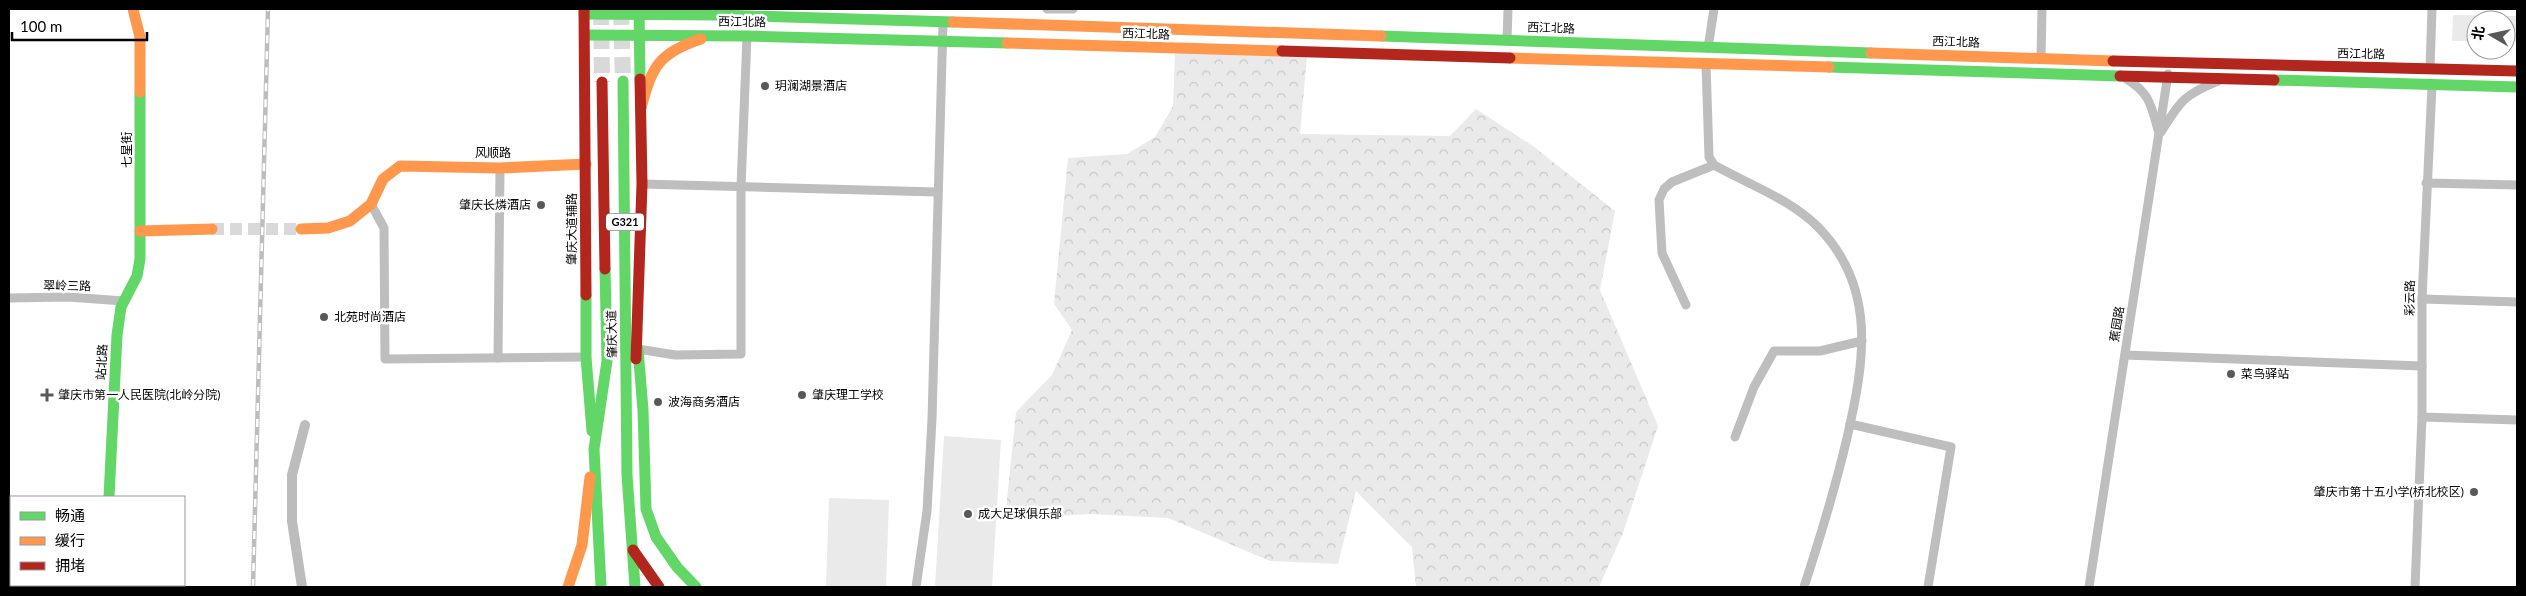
<svg xmlns="http://www.w3.org/2000/svg" width="2526" height="596" font-family="Lato,'Noto Sans SC',sans-serif">
<defs>
<pattern id="forest-crowns" width="20" height="18" patternUnits="userSpaceOnUse" patternTransform="scale(1.25)"><rect width="20" height="18" fill="#eaeaea"/><path d="M2 6a3 3 0 1 1 6 0M12 15a3 3 0 1 1 6 0" fill="none" stroke="#c7c7c7"/></pattern>
</defs>
<rect width="100%" height="100%" fill="#fff"/>
<g fill="#eaeaea">
<polygon points="2453,15 2517,16 2517,42 2506,42 2506,20 2476,20 2476,41 2452,41"/>
<polygon points="944,436 1001,440 992,587 935,587"/>
<polygon points="829,498 889,500 886,587 826,587"/>
</g>
<polygon fill="url(#forest-crowns)" points="1175,52 1307,56 1300,134 1450,136 1476,109 1533,146 1615,211 1600,290 1658,426 1623,533 1599,587 1416,587 1412,547 1356,491 1338,564 1270,561 1168,518 1090,514 1005,519 1016,412 1052,375 1072,330 1054,304 1068,158 1127,154 1155,137 1173,106"/>
<g fill="none" stroke-linecap="round" stroke-linejoin="round">
<polyline stroke="#bcbcbc" stroke-width="10" points="302,587 292,521 292,475 305,425"/>
<polyline stroke="#d9d9d9" stroke-width="12" stroke-dasharray="12 6" stroke-linecap="butt" points="212,229 301,229"/>
<g stroke="#d9d9d9" stroke-width="16" stroke-dasharray="16 8" stroke-linecap="butt">
<polyline points="601,9 602,82"/>
<polyline points="621,9 623,81"/>
</g>
<g stroke="#bebebe" stroke-width="9">
<polyline points="1047,9 1073,9"/>
<polyline points="1507,40 1508,9"/>
<polyline points="1708,48 1714,9"/>
<polyline points="2041,58 2042,9"/>
<path d="M 1706,64 L 1709,157 L 1714,165 C 1748,184 1790,199 1818,227 C 1878,288 1864,364 1847,438 C 1835,489 1820,538 1804,587"/>
<polyline points="2430,69 2432,9"/>
<path d="M 2125,78 C 2149,92 2151,104 2158,130"/>
<polyline points="2432,86 2422,299 2422,417 2517,420"/>
<path d="M 2161,132 C 2180,102 2183,95 2218,81"/>
<polyline points="2426,183 2517,185"/>
<polyline points="642,184 937,192"/>
<polyline points="371,204 384,228 385,359 586,357"/>
<polyline points="9,298 68,297 124,301"/>
<polyline points="2422,299 2517,302"/>
<polyline points="1686,305 1662,253 1659,200 1664,189 1672,182 1714,165"/>
<polyline points="638,349 675,355 741,354 741,187 747,36"/>
<polyline points="2125,355 2422,366"/>
<polyline points="498,358 500,168"/>
<polyline points="1850,424 1951,447 1928,587"/>
<polyline points="1735,437 1754,387 1774,351 1820,351 1862,341"/>
<polyline points="916,587 927,511 932,419 943,23"/>
<polyline points="2089,587 2168,74"/>
<polyline points="2415,587 2422,417"/>
</g>
<g stroke="#63d668" stroke-width="11">
<polyline points="639,9 640,79"/>
<polyline points="584,14 717,15 953,22"/>
<polyline points="585,35 747,36 1007,43"/>
<polyline points="1381,36 1871,53"/>
<polyline points="1829,67 2120,76"/>
<polyline points="2274,80 2517,87"/>
<polyline points="623,81 627,475 635,587"/>
<polyline points="586,295 586,357 592,431"/>
<polyline points="638,349 643,410 646,509 656,537 677,567 696,587"/>
<polyline points="109,497 117,335 121,307 137,276 140,259 140,92"/>
<polyline points="601,587 594,449 607,361 605,269"/>
</g>
<g stroke="#ff974d" stroke-width="11">
<polyline points="133,9 140,37 140,92"/>
<polyline points="953,22 1381,36"/>
<polyline points="1007,43 1282,51"/>
<polyline points="1871,53 2113,61"/>
<polyline points="1510,58 1829,67"/>
<path d="M 641,108 C 652,67 658,53 701,39"/>
<polyline points="301,229 328,228 350,221 371,204 383,179 400,166 500,168 586,164"/>
<polyline points="140,231 212,229"/>
<polyline points="104,585 104,587"/>
<polyline points="568,587 582,545 590,477"/>
</g>
<g stroke="#b3261e" stroke-width="11">
<polyline points="584,9 586,295"/>
<polyline points="1282,51 1510,58"/>
<polyline points="2113,61 2517,71"/>
<polyline points="2120,76 2274,80"/>
<polyline points="602,82 605,269"/>
<polyline points="636,359 642,184 640,79"/>
<polyline points="633,550 659,587"/>
</g>
<defs>
<polyline id="rail" points="253,587 268,9"/>
</defs>
<use href="#rail" stroke="#bdbdbd" stroke-width="4.5"/>
<use href="#rail" stroke="#fff" stroke-width="2.5" stroke-dasharray="8" stroke-linecap="butt"/>
</g>
<g fill="#595959" stroke="#fff" stroke-width="2">
<circle cx="765" cy="86" r="5"/>
<circle cx="541" cy="205" r="5"/>
<circle cx="324" cy="317" r="5"/>
<circle cx="2231" cy="374" r="5"/>
<path d="M44.5 387.5h5v5h5v5h-5v5h-5v-5h-5v-5h5z"/>
<circle cx="802" cy="395" r="5"/>
<circle cx="658" cy="402" r="5"/>
<circle cx="2474" cy="492" r="5"/>
<circle cx="968" cy="514" r="5"/>
</g>
<g text-anchor="middle" stroke-width="5" stroke-linejoin="round" paint-order="stroke">
<rect fill="#fff" stroke="#4c4c4c" stroke-width="1" x="606" y="213.5" width="38" height="17" rx="4"/>
<g font-size="11" font-weight="bold" fill="#000">
<text x="625" y="226">G321</text>
</g>
<g font-size="12" fill="#000" stroke="#fff">
<text transform="translate(742 22) rotate(1)" y="4">西江北路</text>
<text transform="translate(1551 28) rotate(2)" y="4">西江北路</text>
<text transform="translate(1146 34) rotate(2)" y="4">西江北路</text>
<text transform="translate(1956 42) rotate(2)" y="4">西江北路</text>
<text transform="translate(2361 54) rotate(1)" y="4">西江北路</text>
<text transform="translate(127 150) rotate(-90)" y="4">七星街</text>
<text x="493" y="157">风顺路</text>
<text transform="translate(572 229) rotate(-90)" y="4">肇庆大道辅路</text>
<text transform="translate(67 286) rotate(1)" y="4">翠岭三路</text>
<text transform="translate(2410 298) rotate(-89)" y="4">彩云路</text>
<text transform="translate(2117 324) rotate(-81)" y="4">蕉园路</text>
<text transform="translate(612 334) rotate(-91)" y="4">肇庆大道</text>
<text transform="translate(102 362) rotate(-87)" y="4">站北路</text>
</g>
<g font-size="12" fill="#000" stroke="#fff" text-anchor="start">
<text x="775" y="90">玥澜湖景酒店</text>
<text x="531" y="209" text-anchor="end">肇庆长燐酒店</text>
<text x="334" y="321">北苑时尚酒店</text>
<text x="2241" y="378">菜鸟驿站</text>
<text x="58" y="399">肇庆市第一人民医院(北岭分院)</text>
<text x="812" y="399">肇庆理工学校</text>
<text x="668" y="406">波海商务酒店</text>
<text x="2464" y="496" text-anchor="end">肇庆市第十五小学(桥北校区)</text>
<text x="978" y="518">成大足球俱乐部</text>
</g>
</g>
<rect width="2526" height="596" fill="none" stroke="#000000" stroke-width="20"/>
<rect x="10" y="496" width="175" height="90" fill="#ffffff" stroke="#999999"/>
<rect x="20" y="512" width="25" height="8" fill="#63d668" stroke="#999999"/>
<text x="55" y="521" font-size="15" fill="#000000">畅通</text>
<rect x="20" y="537" width="25" height="8" fill="#ff974d" stroke="#999999"/>
<text x="55" y="546" font-size="15" fill="#000000">缓行</text>
<rect x="20" y="562" width="25" height="8" fill="#b3261e" stroke="#999999"/>
<text x="55" y="571" font-size="15" fill="#000000">拥堵</text>
<g transform="translate(2491 35) rotate(279)"><circle r="24" fill="#ffffff" stroke="#999999"/>
<path d="M0-4L9 19L0 12L-9 19Z" fill="#595959"/>
<text y="-8" font-size="14" font-weight="bold" text-anchor="middle" fill="#000000">北</text>
</g>
<path d="M12 32v8h135v-8" fill="none" stroke="#000000" stroke-width="2.5"/>
<text x="20" y="32" font-size="15" fill="#000000" stroke="#ffffff" stroke-width="4" paint-order="stroke">100 m</text>
</svg>
